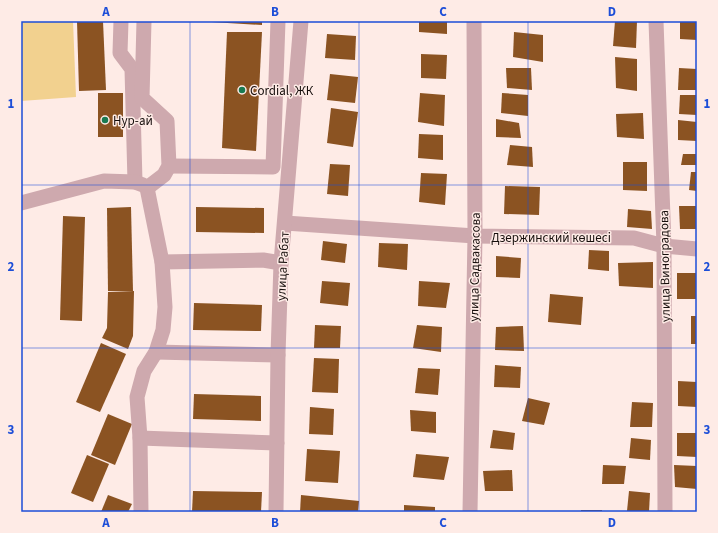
<svg xmlns="http://www.w3.org/2000/svg" width="718" height="533" font-family="'Source Sans 3',sans-serif">
<rect width="100%" height="100%" fill="#feebe6"/>
<polygon fill="#f2d18f" points="21,21 73,21 76,97 21,101"/>
<g fill="#8b5322">
<polygon points="77,21 103,21 106,90 79,91"/>
<polygon points="211,21 262,21 262,25 211,22"/>
<polygon points="419,21 447,21 447,34 419,32"/>
<polygon points="615,21 637,21 636,48 613,46"/>
<polygon points="680,21 697,21 697,40 680,39"/>
<polygon points="227,32 262,32 256,151 222,148"/>
<polygon points="514,32 543,35 543,62 513,57"/>
<polygon points="327,34 356,36 355,60 325,58"/>
<polygon points="421,54 447,55 446,79 421,78"/>
<polygon points="615,57 637,59 637,91 616,88"/>
<polygon points="506,68 531,68 532,90 507,88"/>
<polygon points="679,68 697,69 697,90 678,90"/>
<polygon points="330,74 358,77 355,103 327,100"/>
<rect x="98" y="93" width="25" height="44"/>
<polygon points="420,93 445,95 444,126 418,122"/>
<polygon points="502,93 528,95 528,116 501,113"/>
<polygon points="680,95 697,95 697,115 679,114"/>
<polygon points="331,108 358,112 353,147 327,143"/>
<polygon points="643,113 644,139 617,137 616,114"/>
<polygon points="496,119 519,123 521,138 496,137"/>
<polygon points="678,120 697,122 697,141 678,140"/>
<polygon points="419,134 443,135 443,160 418,158"/>
<polygon points="510,145 532,147 533,167 507,165"/>
<polygon points="683,154 697,154 697,165 681,165"/>
<polygon points="623,162 647,162 647,191 623,190"/>
<polygon points="330,164 350,165 348,196 327,194"/>
<polygon points="691,172 697,172 697,191 689,190"/>
<polygon points="421,173 447,174 445,205 419,202"/>
<polygon points="505,186 540,187 539,215 504,214"/>
<polygon points="679,206 697,206 697,229 680,229"/>
<polygon points="131,207 133,291 108,291 107,208"/>
<polygon points="196,207 264,208 264,233 196,232"/>
<polygon points="628,209 651,211 652,229 627,227"/>
<polygon points="63,216 85,217 82,321 60,320"/>
<polygon points="323,241 347,244 345,263 321,260"/>
<polygon points="379,243 408,244 407,270 378,267"/>
<polygon points="589,250 609,251 609,271 588,269"/>
<polygon points="496,256 521,258 520,278 496,277"/>
<polygon points="653,262 653,288 619,286 618,263"/>
<rect x="677" y="273" width="20" height="26"/>
<polygon points="322,281 350,283 348,306 320,303"/>
<polygon points="419,281 450,283 446,308 418,306"/>
<polygon points="134,291 133,336 128,349 102,338 107,328 108,292"/>
<polygon points="550,294 583,297 581,325 548,322"/>
<polygon points="194,303 262,305 261,331 193,330"/>
<rect x="691" y="316" width="6" height="28"/>
<polygon points="315,325 341,326 340,348 314,348"/>
<polygon points="417,325 442,327 441,352 413,348"/>
<polygon points="523,326 524,351 495,350 496,327"/>
<polygon points="101,343 126,354 100,412 76,402"/>
<polygon points="314,358 339,359 338,393 312,392"/>
<polygon points="495,365 521,367 520,388 494,387"/>
<polygon points="418,368 440,369 438,395 415,393"/>
<polygon points="678,381 697,382 697,407 678,406"/>
<polygon points="194,394 261,396 261,421 193,419"/>
<polygon points="528,398 550,403 544,425 522,421"/>
<polygon points="632,402 653,403 652,427 630,427"/>
<polygon points="310,407 334,409 333,435 309,434"/>
<polygon points="410,410 436,412 436,433 411,431"/>
<polygon points="108,414 132,424 115,465 91,455"/>
<polygon points="493,430 515,433 513,450 490,448"/>
<polygon points="677,433 697,433 697,457 677,456"/>
<polygon points="631,438 651,440 650,460 629,458"/>
<polygon points="307,449 340,451 338,483 305,481"/>
<polygon points="416,454 449,457 444,480 413,477"/>
<polygon points="87,455 109,464 93,502 71,493"/>
<polygon points="603,465 626,466 624,484 602,484"/>
<polygon points="674,465 697,466 697,489 675,487"/>
<polygon points="512,470 513,491 485,491 483,471"/>
<polygon points="193,491 262,492 261,512 192,512"/>
<polygon points="629,491 650,493 649,512 627,511"/>
<polygon points="108,495 132,504 128,512 101,512"/>
<polygon points="301,495 359,501 358,512 300,512"/>
<polygon points="404,505 435,507 435,512 404,512"/>
<rect x="581" y="510" width="21" height="2"/>
</g>
<g fill="none" stroke-linecap="round" stroke-linejoin="round">
<g stroke="#cea9ae" stroke-width="15">
<polyline points="121,21 120,53 132,69 135,182"/>
<polyline points="144,21 142,98 167,121 169,166 164,175 147,188"/>
<polyline points="656,21 664,246 665,512"/>
<polyline points="169,166 273,167 278,21"/>
<polyline points="21,203 104,181 135,182 143,185"/>
<polyline points="285,223 475,236 634,238 664,246 697,249"/>
<polyline points="162,262 263,260 281,263"/>
<polyline points="156,352 278,355"/>
<polyline points="140,438 277,443"/>
<polyline points="141,512 140,438 137,397 144,371 156,352 163,330 165,307 162,262 147,188"/>
<polyline points="276,512 278,355 281,263 301,21"/>
<polyline points="470,512 475,236 474,21"/>
</g>
</g>
<path fill="none" stroke="#1d4ed8" stroke-width="1" stroke-opacity="0.55" d="M 190,21 L 190,512M 359,21 L 359,512M 528,21 L 528,512M 21,185 L 697,185M 21,348 L 697,348"/>
<g fill="#197a51" stroke="#feebe6" stroke-width="1.5">
<circle cx="242" cy="90" r="4"/>
<circle cx="105" cy="120" r="4"/>
</g>
<g text-anchor="middle" stroke-width="3" stroke-linejoin="round" paint-order="stroke">
<g font-size="13" fill="#160e0c" stroke="#feebe6" text-anchor="start">
<text x="250" y="95">Cordial, ЖК</text>
<text x="113" y="125">Нур-ай</text>
</g>
<g font-size="13" fill="#160e0c" stroke="#feebe6">
<text x="551" y="242">Дзержинский көшесі</text>
<text transform="translate(282 266) rotate(-87)" y="5">улица Рабат</text>
<text transform="translate(664 266) rotate(-91)" y="5">улица Виноградова</text>
<text transform="translate(474 267) rotate(-89)" y="5">улица Садвакасова</text>
</g>
</g>
<rect width="718" height="533" fill="none" stroke="#feebe6" stroke-width="44"/>
<rect x="22" y="22" width="674" height="489" fill="none" stroke="#1d4ed8" stroke-width="1.5"/>
<g font-size="13" text-anchor="middle" font-weight="bold" fill="#1d4ed8">
<text x="106" y="16">A</text>
<text x="275" y="16">B</text>
<text x="443" y="16">C</text>
<text x="612" y="16">D</text>
<text x="11" y="108">1</text>
<text x="707" y="108">1</text>
<text x="11" y="271">2</text>
<text x="707" y="271">2</text>
<text x="11" y="434">3</text>
<text x="707" y="434">3</text>
<text x="106" y="527">A</text>
<text x="275" y="527">B</text>
<text x="443" y="527">C</text>
<text x="612" y="527">D</text>
</g>
</svg>
